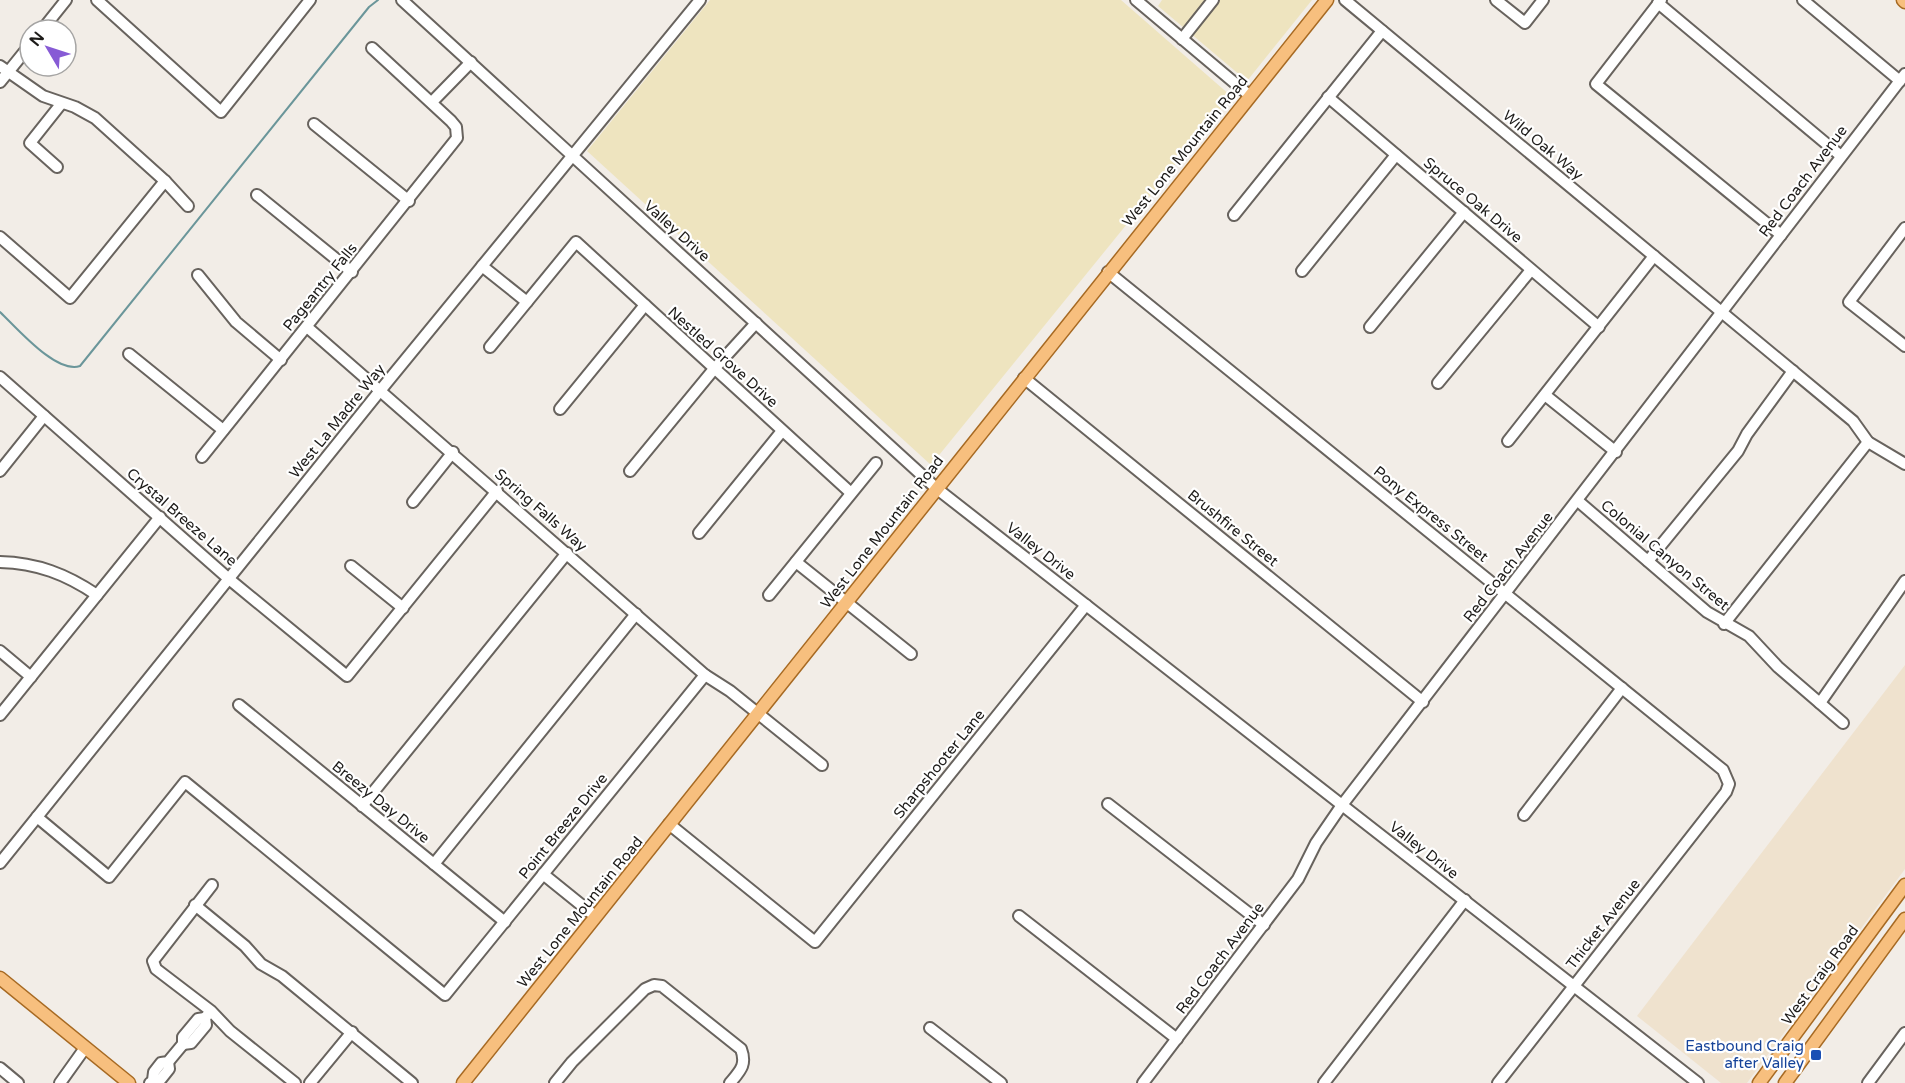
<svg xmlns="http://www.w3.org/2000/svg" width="1905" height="1083" font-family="'Varela Round',sans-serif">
<rect width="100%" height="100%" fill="#f2ede7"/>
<polygon fill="#efe2ce" points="1905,665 1905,869 1747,1083 1721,1083 1637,1016"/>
<g fill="#eee4bf">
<polygon points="710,0 1121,0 1231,96 931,465 587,151"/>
<polygon points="1162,0 1312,0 1247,81 1158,6"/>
</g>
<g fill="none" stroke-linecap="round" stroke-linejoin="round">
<path stroke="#6b969a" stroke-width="2" d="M 0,312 C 17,328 56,374 80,366 L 369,7 L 378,0"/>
<defs>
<g id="minor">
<polyline points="97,0 221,112 310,0"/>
<polyline points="402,0 936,488 1698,1083"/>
<polyline points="1136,0 1249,95"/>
<polyline points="1345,0 1853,421 1868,442 1905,464"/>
<polyline points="1496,0 1525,23 1543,0"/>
<polyline points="1661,0 1596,84 1781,235"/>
<polyline points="1803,0 1900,81"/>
<polyline points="1658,3 1841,156"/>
<polyline points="42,30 66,0"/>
<polyline points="1182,39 1213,0"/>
<polyline points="0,66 43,96 75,107 95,118 165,181 188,206"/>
<polyline points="0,82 30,45"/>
<polyline points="1328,97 1599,327"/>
<polyline points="432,102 471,62"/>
<polyline points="314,124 409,201"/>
<polyline points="57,167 30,143 61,104"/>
<polyline points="257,195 352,272"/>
<polyline points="1234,215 1382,31"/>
<polyline points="1905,228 1849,302 1905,346"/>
<polyline points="0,237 70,298 165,181"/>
<polyline points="482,266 527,302"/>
<polyline points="1302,271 1396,155"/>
<polyline points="1108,272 1723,770 1729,784 1726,792 1498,1083"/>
<polyline points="198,275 236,322 281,360"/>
<polyline points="307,327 705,675 730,691 822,765"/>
<polyline points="1370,327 1464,212"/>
<polyline points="490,347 576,242 851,493"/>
<polyline points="129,354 223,430"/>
<polyline points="0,377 229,579 347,676 497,491"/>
<polyline points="1024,378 1423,702"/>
<polyline points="1438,383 1531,270"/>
<polyline points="1545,395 1616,452"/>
<polyline points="560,409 645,305"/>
<polyline points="1508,441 1654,256"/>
<polyline points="202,457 457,138 456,127 451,121 372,48"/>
<polyline points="0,471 44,416"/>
<polyline points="630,471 714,369 756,323"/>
<polyline points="1578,501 1707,612 1749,636 1778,667 1843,723"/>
<polyline points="413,502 453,452"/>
<polyline points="699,533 782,431"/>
<polyline points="1648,561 1738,451 1747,434 1793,371"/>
<path d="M 0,562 C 37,563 66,574 97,595"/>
<polyline points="796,562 911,654"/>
<polyline points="351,566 403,608"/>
<polyline points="769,595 876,463"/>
<polyline points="1724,624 1868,442"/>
<polyline points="0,651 31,677"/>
<polyline points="1820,703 1905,581"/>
<polyline points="239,705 505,922"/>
<polyline points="0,715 160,517"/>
<polyline points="1108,804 1264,925"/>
<polyline points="362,806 567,553"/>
<polyline points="1524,815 1622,688"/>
<polyline points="37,817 109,877 185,782 445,995 705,675"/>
<polyline points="669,824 815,942 1086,605"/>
<polyline points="0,863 379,392 700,0"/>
<polyline points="434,864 636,614"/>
<polyline points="543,874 595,916"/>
<polyline points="212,885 153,961 156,969 211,1011 230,1031 295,1083"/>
<polyline points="195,905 245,946 261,964 282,976 412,1083"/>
<polyline points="1019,916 1177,1039"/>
<polyline points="930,1028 1001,1083"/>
<polyline points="183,1044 191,1043 206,1025 205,1018 209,1013"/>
<polyline points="0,1068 18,1083"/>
<polyline points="153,1080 154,1072 161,1063 168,1062 183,1044 183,1037 198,1019 205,1018"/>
<polyline points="60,1083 85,1048"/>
<polyline points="150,1083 161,1079 169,1069 168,1062"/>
<polyline points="310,1083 352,1032"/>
<path d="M 555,1083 L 572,1062 L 645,989 L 654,985 L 662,986 L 741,1049 C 747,1065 740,1071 730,1083"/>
<polyline points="1143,1083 1298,879 1316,843 1342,805 1905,74"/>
<polyline points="1324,1083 1465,900"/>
<polyline points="1868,1083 1905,1033"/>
</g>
<g id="major">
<polyline points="1903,0 1905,2"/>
<polyline points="0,978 129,1083"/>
<polyline points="463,1083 1327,0"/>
<polyline points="1759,1083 1905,885"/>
<polyline points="1785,1083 1905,919"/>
</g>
</defs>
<use href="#minor" stroke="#68635e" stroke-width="14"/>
<use href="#major" stroke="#a76a23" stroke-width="15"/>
<use href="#minor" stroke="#fff" stroke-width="10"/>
<use href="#major" stroke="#f7bf7e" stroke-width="12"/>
</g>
<rect fill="#1a4fb4" stroke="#fff" stroke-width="2" x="1810" y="1049" width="12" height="12" rx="3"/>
<g text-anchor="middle" stroke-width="4.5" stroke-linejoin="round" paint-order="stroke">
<g font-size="15" fill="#1d1b19" stroke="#fff">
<text transform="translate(1543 145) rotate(40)" y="5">Wild Oak Way</text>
<text transform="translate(1185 151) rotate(-51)" y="5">West Lone Mountain Road</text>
<text transform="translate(1803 181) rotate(-53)" y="5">Red Coach Avenue</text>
<text transform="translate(1473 200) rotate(40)" y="5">Spruce Oak Drive</text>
<text transform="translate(677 231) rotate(42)" y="5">Valley Drive</text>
<text transform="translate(320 287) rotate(-51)" y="5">Pageantry Falls</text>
<text transform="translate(723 357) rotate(42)" y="5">Nestled Grove Drive</text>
<text transform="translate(337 421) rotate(-51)" y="5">West La Madre Way</text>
<text transform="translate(541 510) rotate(41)" y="5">Spring Falls Way</text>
<text transform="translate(1431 514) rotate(39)" y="5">Pony Express Street</text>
<text transform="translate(182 517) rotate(41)" y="5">Crystal Breeze Lane</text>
<text transform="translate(1233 528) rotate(39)" y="5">Brushfire Street</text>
<text transform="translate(882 532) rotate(-52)" y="5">West Lone Mountain Road</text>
<text transform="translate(1041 551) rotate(38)" y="5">Valley Drive</text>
<text transform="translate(1665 555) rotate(40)" y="5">Colonial Canyon Street</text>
<text transform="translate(1508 567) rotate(-52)" y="5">Red Coach Avenue</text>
<text transform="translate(939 764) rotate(-51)" y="5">Sharpshooter Lane</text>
<text transform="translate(381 802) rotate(39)" y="5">Breezy Day Drive</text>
<text transform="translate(563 826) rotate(-51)" y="5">Point Breeze Drive</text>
<text transform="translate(1424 850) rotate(38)" y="5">Valley Drive</text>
<text transform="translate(580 912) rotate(-51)" y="5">West Lone Mountain Road</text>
<text transform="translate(1603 924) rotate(-52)" y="5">Thicket Avenue</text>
<text transform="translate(1220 958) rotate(-53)" y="5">Red Coach Avenue</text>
<text transform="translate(1820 975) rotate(-54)" y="5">West Craig Road</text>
</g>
<g font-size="15" fill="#164399" stroke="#fff" text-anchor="end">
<text x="1804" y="1051">Eastbound Craig<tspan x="1804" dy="17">after Valley</tspan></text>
</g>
</g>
<g transform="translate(48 48) rotate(309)"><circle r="28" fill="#ffffff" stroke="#a5a4a3" stroke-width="1.5"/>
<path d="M0-4.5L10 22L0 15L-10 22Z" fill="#875bd5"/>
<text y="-9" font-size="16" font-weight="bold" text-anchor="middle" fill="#1d1b19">N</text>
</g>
</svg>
